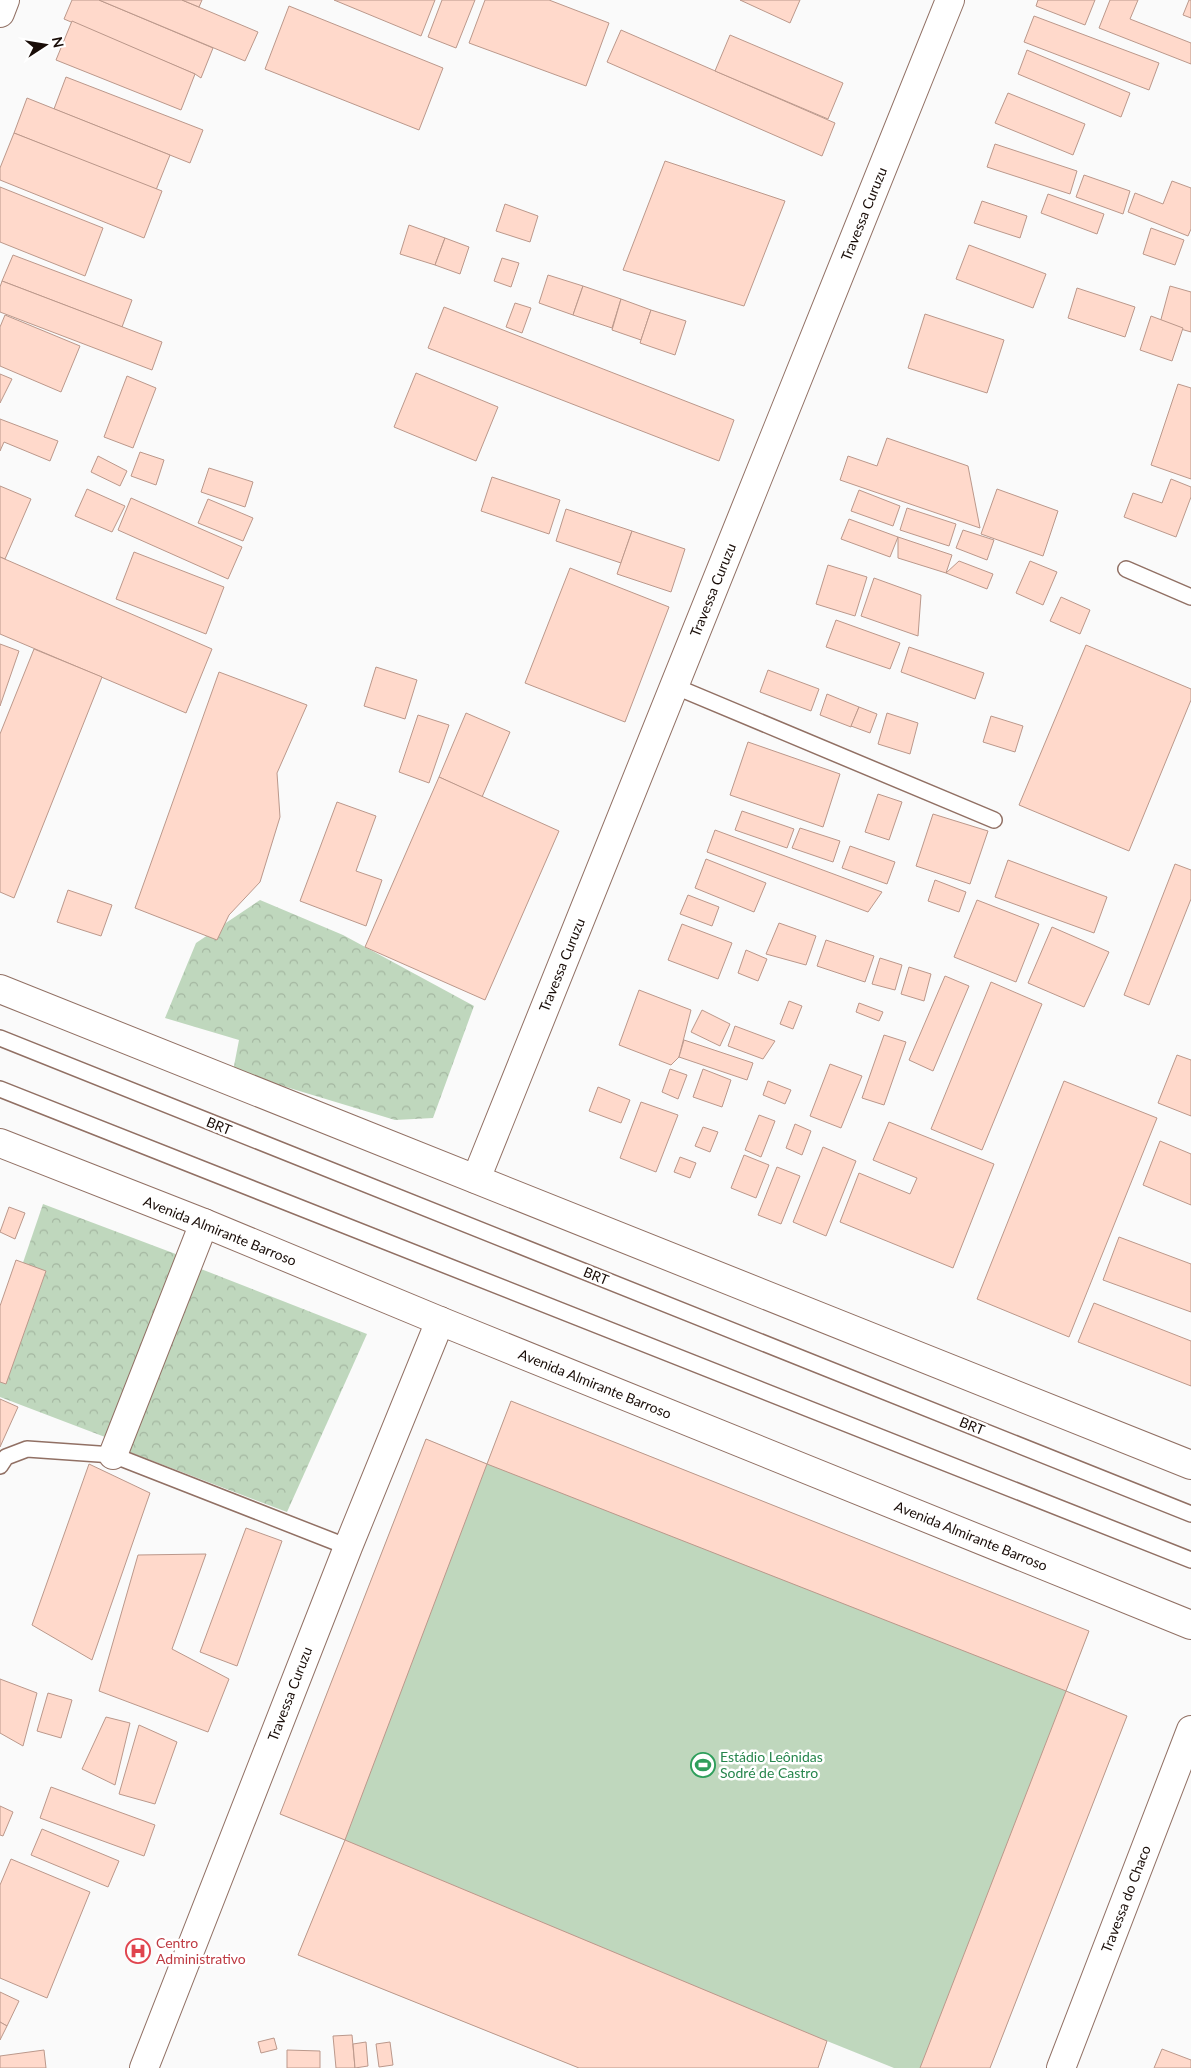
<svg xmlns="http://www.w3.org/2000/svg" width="1191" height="2068" font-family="Lato,sans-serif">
<defs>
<pattern id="forest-crowns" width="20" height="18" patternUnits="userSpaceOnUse" patternTransform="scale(1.25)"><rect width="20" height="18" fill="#bfd7bd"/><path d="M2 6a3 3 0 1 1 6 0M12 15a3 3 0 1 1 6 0" fill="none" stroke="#a4b7a1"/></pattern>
</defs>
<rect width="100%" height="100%" fill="#fafafa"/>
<g fill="url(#forest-crowns)">
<polygon points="260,900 343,935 474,1006 433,1118 395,1120 233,1071 239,1040 165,1018 196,943"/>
<polygon points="43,1204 181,1256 105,1437 0,1397 0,1330"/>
<polygon points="201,1269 367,1334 287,1512 124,1450"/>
</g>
<polygon fill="#bfd7bd" points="511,1401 1089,1631 1066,1691 1127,1716 990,2068 894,2068 827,2041 818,2068 579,2068 298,1955 345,1840 280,1814 426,1439 487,1464"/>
<g fill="#ffd9cb" stroke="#bb988b">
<polygon points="72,0 99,0 213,48 201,78 195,74 64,19"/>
<polygon points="99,0 182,0 258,32 245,61"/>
<polygon points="182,0 202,0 199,7"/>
<polygon points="334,0 435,0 421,36"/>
<polygon points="442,0 475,0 456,48 428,37"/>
<polygon points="485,0 549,0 609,23 586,86 469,43"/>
<polygon points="740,0 800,0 790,23"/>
<polygon points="1038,0 1095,0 1085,25 1036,6"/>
<polygon points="1110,0 1138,0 1130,19 1191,43 1191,64 1099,28"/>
<polygon points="1189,0 1191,0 1191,18 1183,15"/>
<polygon points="289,6 443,68 419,130 265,69"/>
<polygon points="1034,16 1159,63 1149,90 1024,42"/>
<polygon points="72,21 195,74 181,110 56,60"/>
<polygon points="621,30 835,123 822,156 607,62"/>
<polygon points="730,35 843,83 828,119 715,71"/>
<polygon points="1027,50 1130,93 1121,117 1018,74"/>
<polygon points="66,77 203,130 190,163 54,109"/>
<polygon points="1008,93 1085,124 1073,155 995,123"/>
<polygon points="27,98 170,155 156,190 14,133"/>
<polygon points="14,133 162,191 144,238 0,180 0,168"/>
<polygon points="995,144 1077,171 1070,194 987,167"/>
<polygon points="665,161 785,201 744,306 623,270"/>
<polygon points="1084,175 1130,191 1123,214 1076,197"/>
<polygon points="1172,181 1191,188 1191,229 1188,236 1128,212 1135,193 1163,204"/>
<polygon points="0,187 103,228 85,276 0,242"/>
<polygon points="1048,194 1104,214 1097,234 1041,213"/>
<polygon points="982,201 1027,216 1020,238 974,223"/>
<polygon points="505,204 538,216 530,242 496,231"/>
<polygon points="409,225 445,238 435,265 400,254"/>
<polygon points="1151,228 1184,240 1175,265 1143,254"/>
<polygon points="445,238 469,247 460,274 435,265"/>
<polygon points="969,245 1046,274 1033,308 956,279"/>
<polygon points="13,255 132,300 122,327 2,281"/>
<polygon points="502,258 519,263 511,287 494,281"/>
<polygon points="548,275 583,286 573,315 539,303"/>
<polygon points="2,281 162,342 152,370 0,312 0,287"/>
<polygon points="583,286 621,299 612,328 573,315"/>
<polygon points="1170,286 1191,292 1191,332 1160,323"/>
<polygon points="1077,288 1135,307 1125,337 1068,318"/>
<polygon points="621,299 651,310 641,340 612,330"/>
<polygon points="515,303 531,308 522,333 506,327"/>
<polygon points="444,307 734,420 719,461 428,348"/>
<polygon points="651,310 686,321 675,355 640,343"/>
<polygon points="925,314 1004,340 987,393 908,368"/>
<polygon points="5,315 80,346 61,392 0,366 0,327"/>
<polygon points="1151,316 1183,328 1172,361 1140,350"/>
<polygon points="416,373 498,407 476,461 394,427"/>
<polygon points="0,374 12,379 0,403"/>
<polygon points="127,376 156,388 133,448 104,437"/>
<polygon points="1178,384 1191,388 1191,479 1151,465"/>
<polygon points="0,419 58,441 50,461 4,442 0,451"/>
<polygon points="887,438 968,466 980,528 840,480 848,456 877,466"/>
<polygon points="140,452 164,460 156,485 131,476"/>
<polygon points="98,456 127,471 120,486 91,472"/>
<polygon points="209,468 253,482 245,507 201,492"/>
<polygon points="492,477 560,500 549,534 481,511"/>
<polygon points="1171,479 1191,487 1191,497 1176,537 1124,517 1133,493 1162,503"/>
<polygon points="0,486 31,499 5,559 0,557"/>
<polygon points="87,489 125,506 112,532 75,516"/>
<polygon points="997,489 1058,511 1043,556 981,534"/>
<polygon points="859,490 900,506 893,526 851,511"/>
<polygon points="131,498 242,547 228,579 118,530"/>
<polygon points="208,499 253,518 243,541 198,523"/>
<polygon points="907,508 956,524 949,546 900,530"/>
<polygon points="566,509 632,531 621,563 556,541"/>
<polygon points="849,519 898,537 890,557 841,539"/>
<polygon points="963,530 994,540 987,560 956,548"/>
<polygon points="632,531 685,549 671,592 617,574"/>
<polygon points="898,537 952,555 946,573 898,558"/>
<polygon points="134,552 224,587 206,634 116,599"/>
<polygon points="0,557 212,649 186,713 0,634"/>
<polygon points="959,561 993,574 987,589 946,573"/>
<polygon points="1030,561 1057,572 1043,605 1016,593"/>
<polygon points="828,565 867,577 855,616 816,604"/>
<polygon points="570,568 669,607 625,722 525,683"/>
<polygon points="874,578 921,595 918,636 861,616"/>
<polygon points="1061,597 1090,610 1080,634 1050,621"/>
<polygon points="836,620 900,643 890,669 826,647"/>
<polygon points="0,644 19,651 0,706"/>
<polygon points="1086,645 1191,689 1191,700 1129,851 1019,805"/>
<polygon points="909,647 984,673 975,699 901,672"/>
<polygon points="34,649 102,677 14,898 0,892 0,734"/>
<polygon points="376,667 417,680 405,719 364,706"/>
<polygon points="768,670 819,689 811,711 760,692"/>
<polygon points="219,672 307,705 277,773 280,817 260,882 229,915 217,940 135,908"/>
<polygon points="827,694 859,707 851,727 820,715"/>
<polygon points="859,707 877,714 870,733 851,726"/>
<polygon points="466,713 510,732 482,797 439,777"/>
<polygon points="887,713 918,723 910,754 878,744"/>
<polygon points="418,715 449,725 429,783 399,772"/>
<polygon points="991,716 1023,726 1015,752 983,742"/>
<polygon points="748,742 840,774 823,827 730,795"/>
<polygon points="439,777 559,831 485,1000 365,947"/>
<polygon points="878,794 902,802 889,840 865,832"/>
<polygon points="337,802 376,816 356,871 382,880 366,926 300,901"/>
<polygon points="742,811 794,829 787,848 735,830"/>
<polygon points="933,814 988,831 970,884 916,866"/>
<polygon points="800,828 840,841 833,862 792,848"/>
<polygon points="715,830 882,892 868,912 707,852"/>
<polygon points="850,846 895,862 887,884 842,868"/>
<polygon points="706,859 766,883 754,912 695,888"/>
<polygon points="1008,860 1107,897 1094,933 995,897"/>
<polygon points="1175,864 1191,870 1191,899 1149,1005 1124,995"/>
<polygon points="935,880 966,892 959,912 928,901"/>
<polygon points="68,890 112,905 101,936 57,922"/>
<polygon points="688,895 719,907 712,926 680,914"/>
<polygon points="977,900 1039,924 1016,982 954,957"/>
<polygon points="779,923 816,936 806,965 766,954"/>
<polygon points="682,924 732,943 718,979 668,960"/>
<polygon points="1052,927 1109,952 1084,1007 1028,983"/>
<polygon points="826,940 874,956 865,982 817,966"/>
<polygon points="746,950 767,959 758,981 738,973"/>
<polygon points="880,958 902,965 895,990 872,984"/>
<polygon points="909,967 931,974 924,1001 901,994"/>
<polygon points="945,976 969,986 933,1071 909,1060"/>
<polygon points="991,982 1042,1004 982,1150 931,1129"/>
<polygon points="639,990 691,1010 679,1057 671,1065 619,1045"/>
<polygon points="789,1001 802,1006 793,1029 780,1024"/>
<polygon points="859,1003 883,1012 879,1021 856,1012"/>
<polygon points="702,1010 730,1024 720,1046 691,1032"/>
<polygon points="735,1026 775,1041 763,1059 728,1046"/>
<polygon points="884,1035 906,1042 884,1105 862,1098"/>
<polygon points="684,1040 753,1063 747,1080 679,1057"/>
<polygon points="1177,1055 1191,1060 1191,1116 1158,1103"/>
<polygon points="830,1064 862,1076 841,1128 810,1116"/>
<polygon points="670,1069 687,1075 678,1099 662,1092"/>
<polygon points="703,1069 731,1080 722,1107 693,1097"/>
<polygon points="768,1081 791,1090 785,1104 763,1095"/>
<polygon points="1064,1081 1157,1118 1069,1337 977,1299"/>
<polygon points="598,1087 630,1100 621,1123 589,1111"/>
<polygon points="641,1102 678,1115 656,1172 620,1158"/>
<polygon points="759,1115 775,1121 761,1157 745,1150"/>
<polygon points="889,1122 994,1164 953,1268 840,1222 859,1173 910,1194 917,1178 873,1160"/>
<polygon points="795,1124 811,1131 802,1155 786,1148"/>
<polygon points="703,1127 718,1132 710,1152 695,1146"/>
<polygon points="1160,1141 1191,1154 1191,1205 1143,1185"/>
<polygon points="823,1147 856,1161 826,1236 793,1222"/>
<polygon points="744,1155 769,1165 756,1198 731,1188"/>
<polygon points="680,1157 696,1163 690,1178 674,1172"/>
<polygon points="777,1167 800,1176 781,1224 758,1215"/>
<polygon points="9,1207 25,1213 15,1239 0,1232"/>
<polygon points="1119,1237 1191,1264 1191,1312 1103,1280"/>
<polygon points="16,1260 46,1271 6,1384 0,1382 0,1306"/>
<polygon points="1094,1303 1191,1341 1191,1386 1078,1342"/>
<polygon points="0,1399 18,1407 0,1447"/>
<polygon points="511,1401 1089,1631 1066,1691 487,1464"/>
<polygon points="426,1439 487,1464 345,1840 280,1814"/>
<polygon points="89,1464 150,1493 92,1660 32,1625"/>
<polygon points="246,1528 282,1541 237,1666 200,1652"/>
<polygon points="206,1554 172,1649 229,1679 208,1732 99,1691 138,1555"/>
<polygon points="0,1679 37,1693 23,1746 0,1733"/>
<polygon points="1066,1691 1127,1716 990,2068 920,2068"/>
<polygon points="48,1693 72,1700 61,1738 37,1731"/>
<polygon points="106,1717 130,1723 115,1785 82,1769"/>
<polygon points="139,1725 177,1742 155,1804 119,1794"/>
<polygon points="51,1787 155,1825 144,1856 40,1818"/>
<polygon points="0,1806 13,1812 3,1836 0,1835"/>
<polygon points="42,1829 119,1861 108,1887 31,1855"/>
<polygon points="345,1840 827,2041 818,2068 579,2068 298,1955"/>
<polygon points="11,1859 90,1892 47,1998 0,1978 0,1885"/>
<polygon points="0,1992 19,2001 7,2026 0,2022"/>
<polygon points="0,2022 7,2026 0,2040"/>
<polygon points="352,2035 355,2068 336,2068 333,2036"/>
<polygon points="274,2038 277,2049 261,2053 258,2042"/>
<polygon points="366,2042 368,2066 355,2068 353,2044"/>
<polygon points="390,2042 393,2065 379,2067 376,2044"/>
<polygon points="1162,2049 1191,2060 1191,2068 1154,2068"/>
<polygon points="44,2050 46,2068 0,2068 0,2056"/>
<polygon points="287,2050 320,2051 320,2068 287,2068"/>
</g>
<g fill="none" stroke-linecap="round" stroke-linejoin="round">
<defs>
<g id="lane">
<polyline points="1126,569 1191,597"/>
<polyline points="674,686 994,820"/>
<polyline points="0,1038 1191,1514"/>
<polyline points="0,1089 1191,1560"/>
<polyline points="0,1466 6,1457 27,1449 113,1455 348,1547"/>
</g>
<g id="street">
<polyline points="476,1179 950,0"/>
<polyline points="113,1455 204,1223"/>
<polyline points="144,2068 348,1547 440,1321"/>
<polyline points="1061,2068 1191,1730"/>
</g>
<polyline id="secondary" points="0,13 5,0"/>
<g id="highway">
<polyline points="0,989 1191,1465"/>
<polyline points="0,1143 204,1223 440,1321 1191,1625"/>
</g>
</defs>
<use href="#lane" stroke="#917064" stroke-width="18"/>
<use href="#street" stroke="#917064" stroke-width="30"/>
<use href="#secondary" stroke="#917064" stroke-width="30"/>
<use href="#highway" stroke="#917064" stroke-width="30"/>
<use href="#lane" stroke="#fff" stroke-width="15"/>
<use href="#street" stroke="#fff" stroke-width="28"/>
<use href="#secondary" stroke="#fff" stroke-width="28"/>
<use href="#highway" stroke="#fff" stroke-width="28"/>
</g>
<defs>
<symbol id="stadium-ring" viewBox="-11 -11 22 22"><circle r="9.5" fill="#fff" stroke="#2e9e5b" stroke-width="1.5"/><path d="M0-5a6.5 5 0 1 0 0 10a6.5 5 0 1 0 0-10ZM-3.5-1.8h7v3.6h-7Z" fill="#2e9e5b"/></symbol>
<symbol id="hospital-ring" viewBox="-11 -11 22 22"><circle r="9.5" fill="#fff" stroke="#e0444e" stroke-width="1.5"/><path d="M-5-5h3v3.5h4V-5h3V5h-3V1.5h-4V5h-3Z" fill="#e0444e"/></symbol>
</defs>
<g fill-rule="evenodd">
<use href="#stadium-ring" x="689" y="1751" width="28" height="28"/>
<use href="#hospital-ring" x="124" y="1937" width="28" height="28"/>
</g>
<g text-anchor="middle" stroke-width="5" stroke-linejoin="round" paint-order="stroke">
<g font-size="14" fill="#190d08" stroke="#fff">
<text transform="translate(864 214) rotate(-68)" y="5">Travessa Curuzu</text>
<text transform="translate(713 590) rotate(-68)" y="5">Travessa Curuzu</text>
<text transform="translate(562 965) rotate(-68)" y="5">Travessa Curuzu</text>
<text transform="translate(219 1126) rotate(22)" y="5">BRT</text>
<text transform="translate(220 1231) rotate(22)" y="5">Avenida Almirante Barroso</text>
<text transform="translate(596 1276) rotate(22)" y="5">BRT</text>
<text transform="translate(595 1384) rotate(22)" y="5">Avenida Almirante Barroso</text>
<text transform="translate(972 1426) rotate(22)" y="5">BRT</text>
<text transform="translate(971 1536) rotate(22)" y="5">Avenida Almirante Barroso</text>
<text transform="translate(290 1694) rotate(-69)" y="5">Travessa Curuzu</text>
<text transform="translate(1126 1899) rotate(-69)" y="5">Travessa do Chaco</text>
</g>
<g font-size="14" fill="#27864d" stroke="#fff" text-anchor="start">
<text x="720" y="1762">Estádio Leônidas<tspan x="720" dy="16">Sodré de Castro</tspan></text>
</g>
<g font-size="14" fill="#be3a42" stroke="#fff" text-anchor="start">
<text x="156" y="1948">Centro<tspan x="156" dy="16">Administrativo</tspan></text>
</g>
</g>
<g transform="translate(45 45) rotate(78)" stroke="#ffffff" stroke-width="4" paint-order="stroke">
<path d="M0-4L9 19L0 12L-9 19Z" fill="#190d08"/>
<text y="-8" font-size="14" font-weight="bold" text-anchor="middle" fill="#190d08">N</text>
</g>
</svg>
